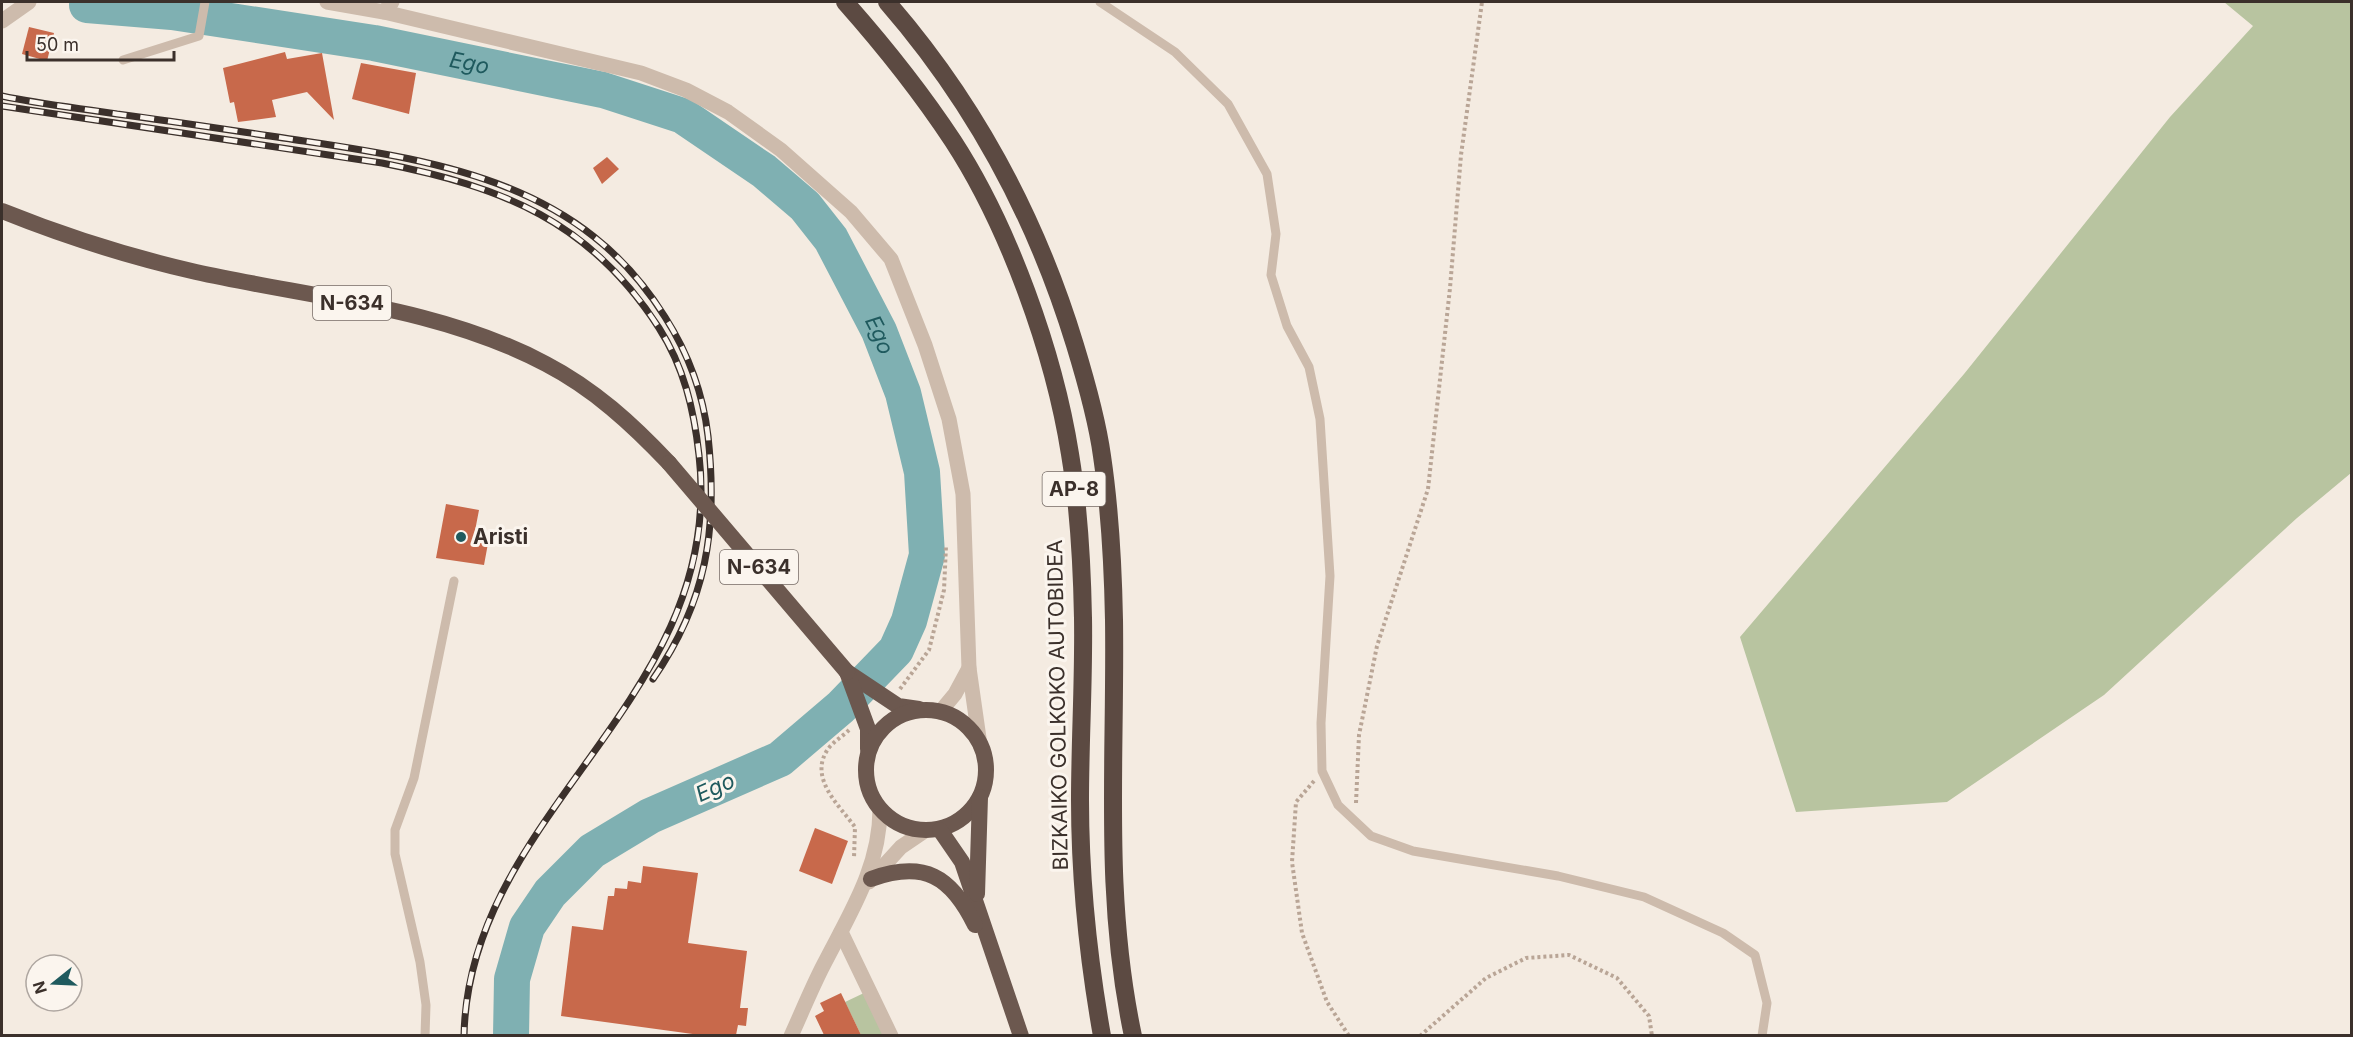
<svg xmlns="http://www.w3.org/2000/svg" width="2353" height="1037" font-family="Inter,sans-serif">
<rect width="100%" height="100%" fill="#f4ebe1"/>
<g fill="#b8c4a0">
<polygon points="2224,2 2351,2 2351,473 2297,518 2104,695 1947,802 1796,812 1740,637 1964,374 2170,117 2253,26"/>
<polygon points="864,993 884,1035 861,1035 845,1002"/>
</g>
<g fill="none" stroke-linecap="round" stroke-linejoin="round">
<path stroke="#7fb0b2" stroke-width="36" id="s1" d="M 87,5 L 172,12 L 374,43 L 603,90 L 683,116 L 764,171 L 805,206 L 831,239 L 879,331 L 903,393 L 922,472 L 927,555 L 909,621 L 896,650 L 841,707 L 780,759 L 650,816 L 592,851 L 550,893 L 527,927 L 512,979 L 511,1036"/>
</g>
<g fill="#c8694b">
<polygon points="29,27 54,33 47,61 22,54"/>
<polygon points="285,52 287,59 322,53 334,120 307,92 272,100 276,117 238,122 234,102 230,103 223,68"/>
<polygon points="361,63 416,73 409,114 352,99"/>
<polygon points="607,157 619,169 602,184 593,168"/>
<polygon points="446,504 479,510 474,536 489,538 484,565 436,558"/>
<polygon points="815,828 848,841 832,884 799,871"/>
<polygon points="643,866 698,873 688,943 747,951 740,1008 748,1008 746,1026 738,1025 736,1035 700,1035 561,1016 572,926 603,930 608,896 614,896 615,888 627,889 628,881 641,883"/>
<polygon points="841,993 861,1035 824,1035 815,1016 824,1011 820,1003"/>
</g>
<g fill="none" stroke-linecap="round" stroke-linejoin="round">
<g stroke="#b9a596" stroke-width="4" stroke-dasharray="3 3" stroke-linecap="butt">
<polyline points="900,689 929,650 944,590 946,546"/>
<path d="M 849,730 C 843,736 833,742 828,749 C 808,778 839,805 855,827 L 854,858"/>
<polyline points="1314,781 1296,802 1292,862 1302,933 1327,1002 1349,1036"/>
<polyline points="1356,803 1359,735 1377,646 1428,489 1450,288 1461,155 1482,2"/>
<polyline points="1420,1036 1486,978 1526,958 1569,955 1617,978 1649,1016 1652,1036"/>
</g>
<g stroke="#cdbbac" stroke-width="9">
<polyline points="1100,2 1175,52 1228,104 1267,174 1276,234 1271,275 1287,326 1309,367 1320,419 1330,576 1321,723 1322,771 1338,805 1371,836 1413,851 1558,876 1644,897 1723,933 1755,955 1767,1003 1762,1036"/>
<polyline points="123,60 199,36 205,2"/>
<polyline points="425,1036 426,1005 420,962 395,854 395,830 414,778 454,581"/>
</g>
<g stroke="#cdbbac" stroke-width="15">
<polyline points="384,12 392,2"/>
<polyline points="2,21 29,2"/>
<polyline points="841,932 891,1036"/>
</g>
<g stroke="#cdbbac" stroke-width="15">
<polyline points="327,2 384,12 641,73 686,90 728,112 781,150 851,212 891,259 925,345 949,419 963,494 969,668 980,745"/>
<polyline points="940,712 955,694 969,668"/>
<polyline points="869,882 901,847 926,830"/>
<path d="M 791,1036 C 802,1012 812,987 824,964 C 850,913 880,867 880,809"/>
</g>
<g stroke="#6c584f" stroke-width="16">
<path d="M 2,211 C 64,236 130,257 196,272 C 313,298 439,307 546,364 C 594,389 632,424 669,463"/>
<polyline points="847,672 898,706 919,709"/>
<polyline points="847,672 868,729 868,749"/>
<circle cx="926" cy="770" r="60"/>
<polyline points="940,830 962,862 1021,1036"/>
<path d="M 871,879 C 924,860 951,876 975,925"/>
<polyline points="977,894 980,797"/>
</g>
<g stroke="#5c4a42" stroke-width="18">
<path d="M 845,2 C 884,46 920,91 953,141 C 1009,227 1054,353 1070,454 C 1079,508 1082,564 1083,618 C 1084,679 1080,740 1080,800 C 1080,879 1088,957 1102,1036"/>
<path d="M 887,2 C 974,102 1036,217 1075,345 C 1086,381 1097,419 1102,456 C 1110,510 1113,566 1114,620 C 1116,762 1103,895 1133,1036"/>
</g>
<defs>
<g id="rail">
<path d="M 2,96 C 39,104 78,108 117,114 C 179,122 242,132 304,141 C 446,162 583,185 665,317 C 688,353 703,393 708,436 C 718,528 707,601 653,679"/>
<path d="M 2,106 L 382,163 C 503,187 590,221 659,328 C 684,367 694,410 699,455 C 727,700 468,810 464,1036"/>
</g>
</defs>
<use href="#rail" stroke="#3b302b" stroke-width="7"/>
<use href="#rail" stroke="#fbf5ee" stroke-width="4.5" stroke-dasharray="14" stroke-linecap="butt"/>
<polyline stroke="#6c584f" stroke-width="16" points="669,463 847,672"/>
</g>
<circle fill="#1f5a5e" stroke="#fbf5ee" stroke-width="2" cx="461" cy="537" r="6"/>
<g text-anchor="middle" stroke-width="6" stroke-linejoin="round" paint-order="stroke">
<g fill="#fbf5ee" stroke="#756b66" stroke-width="1.5">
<rect x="313" y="286" width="78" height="34" rx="4.5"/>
<rect x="1042.5" y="472" width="63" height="34" rx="4.5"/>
<rect x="720" y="550" width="78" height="34" rx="4.5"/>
</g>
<g font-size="20" font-weight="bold" fill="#3b302b">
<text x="352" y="310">N-634</text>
<text x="1074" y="496">AP-8</text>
<text x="759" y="574">N-634</text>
</g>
<g font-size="21" font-weight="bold" fill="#3b302b" stroke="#fbf5ee" text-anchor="start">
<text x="473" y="544">Aristi</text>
</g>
<g font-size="21" fill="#3b302b" stroke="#fbf5ee">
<text transform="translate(1058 705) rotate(-91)" y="7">BIZKAIKO GOLKOKO AUTOBIDEA</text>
</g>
<g font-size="22" font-style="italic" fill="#1f5a5e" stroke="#fbf5ee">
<text dy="8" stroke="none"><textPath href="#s1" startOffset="387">Ego</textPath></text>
<text dy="8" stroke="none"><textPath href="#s1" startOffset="909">Ego</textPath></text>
<text transform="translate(715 787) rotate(-24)" y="8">Ego</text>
</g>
</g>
<rect width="2353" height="1037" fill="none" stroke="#3b302b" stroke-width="6"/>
<g transform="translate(54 983) rotate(252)"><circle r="28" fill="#fbf5ee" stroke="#aea6a0" stroke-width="1.5"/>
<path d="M0-4.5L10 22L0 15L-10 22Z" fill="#1f5a5e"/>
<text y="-9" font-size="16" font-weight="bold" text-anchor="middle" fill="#3b302b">N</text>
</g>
<path d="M27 51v9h147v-9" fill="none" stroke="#3b302b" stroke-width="3"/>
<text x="36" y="51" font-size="18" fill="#3b302b" stroke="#fbf5ee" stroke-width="4.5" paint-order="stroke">50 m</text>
</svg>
